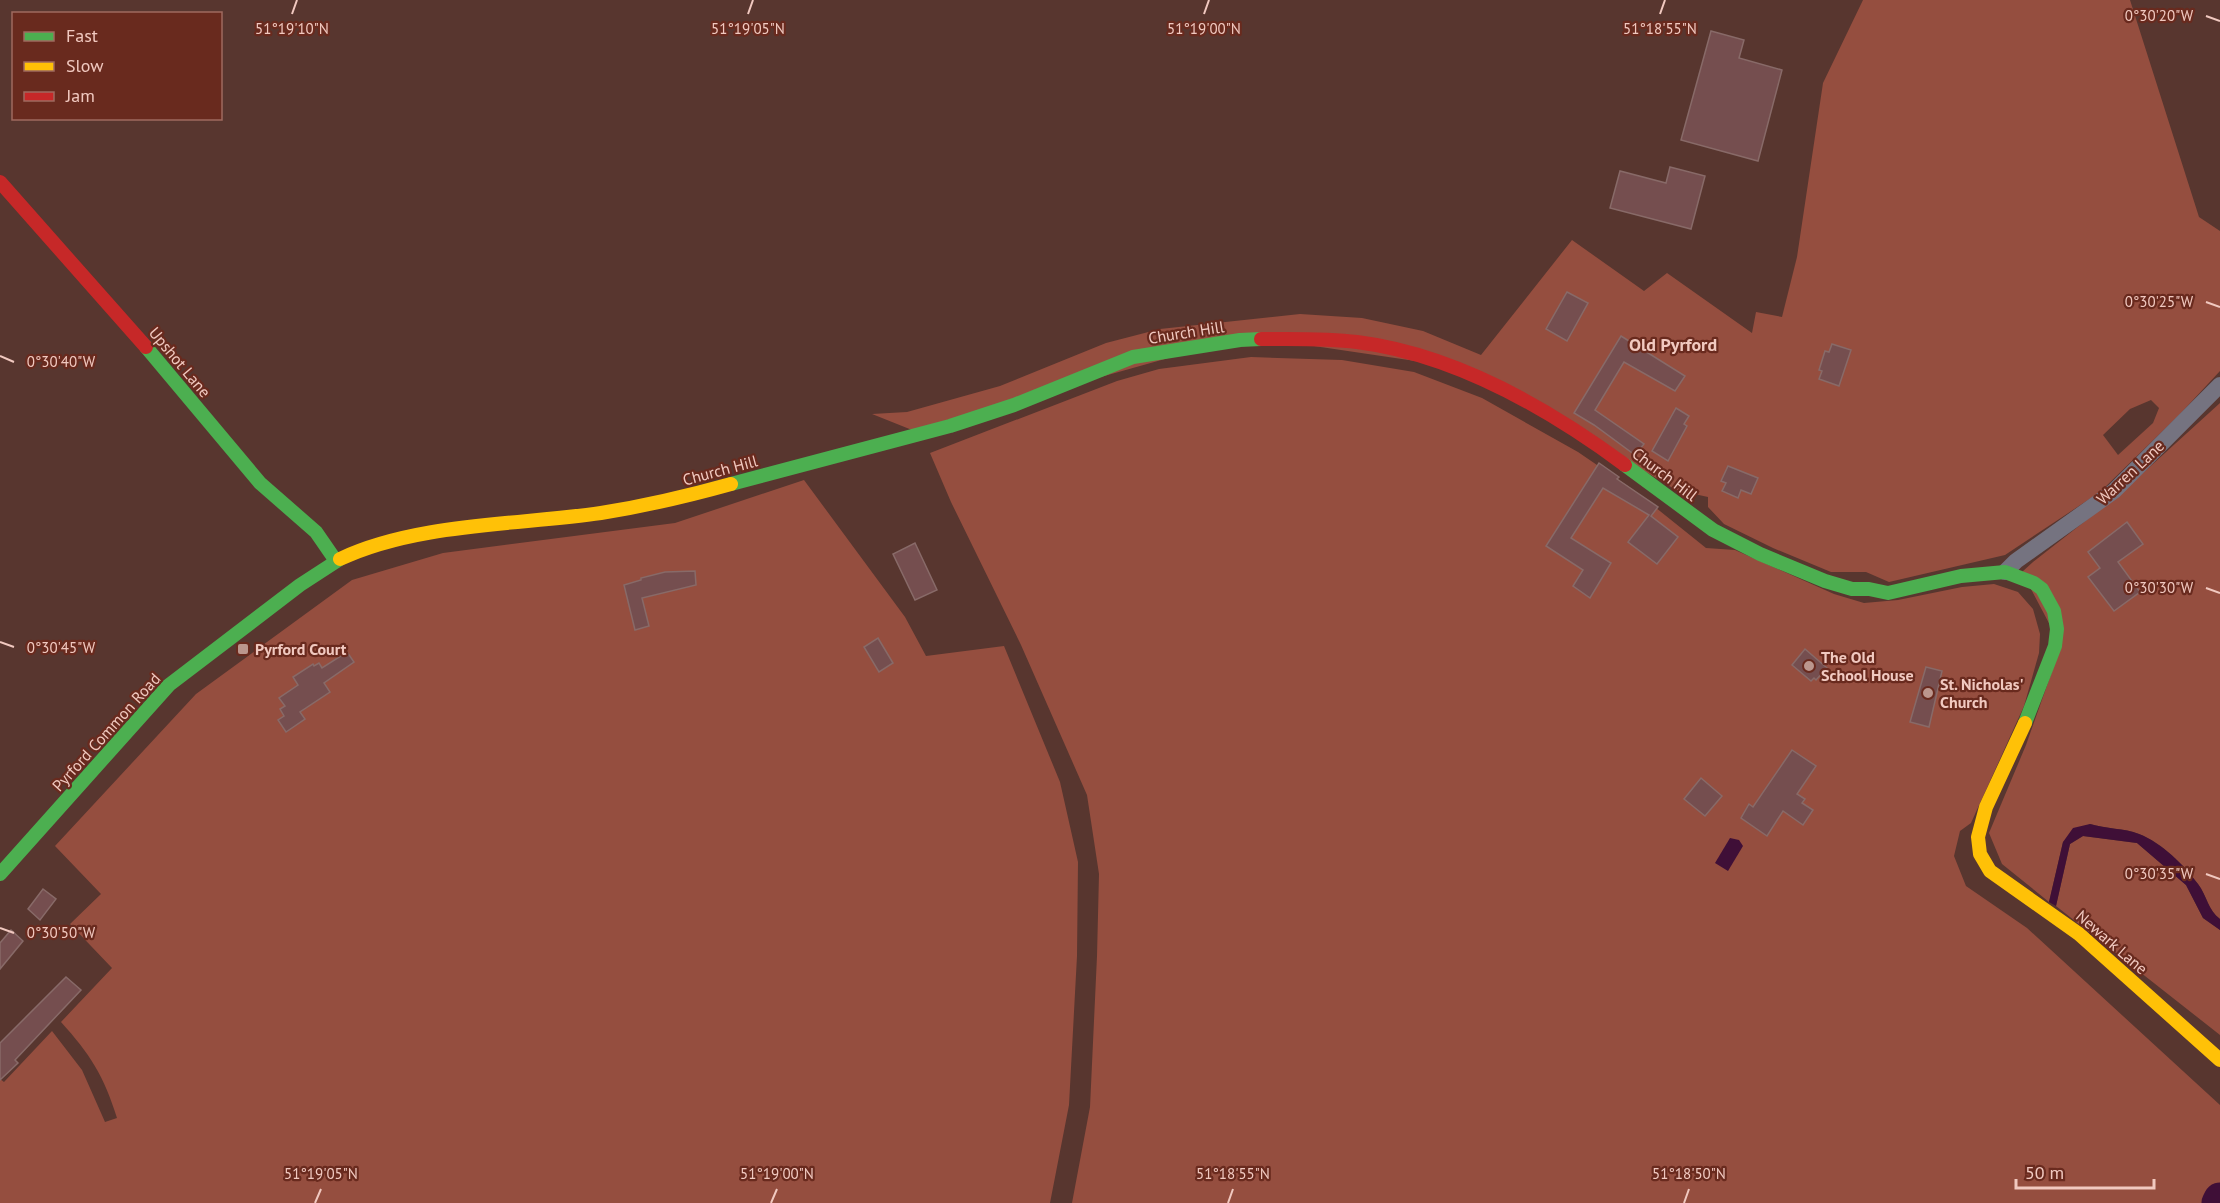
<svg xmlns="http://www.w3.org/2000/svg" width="2220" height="1203" font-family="'PT Sans',sans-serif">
<rect width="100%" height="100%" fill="#58362f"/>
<g fill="#954e3f" fill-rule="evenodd">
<path d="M 1863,0 L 2130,0 L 2199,217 L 2220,231 L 2220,371 L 2179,415 L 2100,492 L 2005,555 L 1889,582 L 1866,572 L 1831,572 L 1773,548 L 1724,524 L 1708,507 L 1708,497 L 1676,490 L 1476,370 L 1247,336 L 912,430 L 872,414 L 907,412 L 1000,386 L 1106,343 L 1160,329 L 1300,314 L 1362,318 L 1423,331 L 1481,355 L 1572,240 L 1644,291 L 1667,273 L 1752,333 L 1756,312 L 1782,317 L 1797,257 L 1823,83 ZM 2151,400 L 2159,408 L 2153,423 L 2118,455 L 2103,435 L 2130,409 Z"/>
<polygon points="1251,357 1342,360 1414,372 1482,398 1578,452 1635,491 1706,548 1735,550 1834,594 1864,603 1898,600 1962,587 1994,584 2018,592 2033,609 2040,634 2039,653 2024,706 1971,823 1960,831 1954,856 1966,886 2027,928 2220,1105 2220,1203 1072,1203 1090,1107 1097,956 1099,874 1087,795 1021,645 951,502 930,453 1117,381 1159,369"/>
<path d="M 2220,403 L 2220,919 C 2208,910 2207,896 2198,884 C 2184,865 2162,843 2139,834 C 2124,828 2106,829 2090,824 L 2063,842 L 2049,902 L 2002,864 L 1989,833 L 2026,745 L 2061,646 L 2022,572 L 2033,562 L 2121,493 Z"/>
<path d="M 804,480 L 905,617 L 926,656 L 1004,646 L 1060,782 L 1078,862 L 1077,956 L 1069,1105 L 1050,1203 L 0,1203 L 0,1079 L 4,1082 L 52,1031 L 82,1070 L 105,1122 L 117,1118 C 104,1076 90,1054 61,1022 L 112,968 L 70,924 L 101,894 L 55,846 L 196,694 L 352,580 L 443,553 L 675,523 ZM 878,639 L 893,663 L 879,672 L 864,647 Z"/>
<polygon points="2083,836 2137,843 2186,885 2203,918 2220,930 2220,1035 2056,906 2070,844"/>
</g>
<g fill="#3f0f37">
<path d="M 2090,824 C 2106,829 2124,828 2139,834 C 2162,843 2184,865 2198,884 C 2207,896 2208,910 2220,919 L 2220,930 L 2203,918 L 2186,885 L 2137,843 L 2083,836 L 2070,844 L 2056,906 L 2049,902 L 2063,842 L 2073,828 Z"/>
<polygon points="1730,838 1739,840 1743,846 1728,871 1715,863"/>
</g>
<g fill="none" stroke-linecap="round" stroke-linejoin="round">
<polyline stroke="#3f0f37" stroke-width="33" points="2218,1203 2220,1199"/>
</g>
<g fill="#754e4f" stroke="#886a68" stroke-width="1.5">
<polygon points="1711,31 1744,40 1739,58 1782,70 1758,161 1681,140"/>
<polygon points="1670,167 1705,176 1691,229 1610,208 1620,171 1666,183"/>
<polygon points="1567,292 1588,303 1567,341 1546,329"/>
<polygon points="1621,336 1685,376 1675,391 1624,362 1595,410 1644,444 1635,455 1594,425 1574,413"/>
<polygon points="1832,344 1851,350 1839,386 1819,379 1822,371 1819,370 1825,351 1829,352"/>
<polygon points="1676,408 1689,416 1684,424 1687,426 1668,461 1652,451"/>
<polygon points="1599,463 1619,477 1617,479 1658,507 1651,516 1678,537 1657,564 1628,542 1649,515 1603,488 1571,538 1611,563 1590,598 1573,586 1583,570 1546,546"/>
<polygon points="1728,466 1758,478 1751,494 1741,490 1738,498 1722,491 1726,483 1721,481"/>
<polygon points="2127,522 2143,544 2118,562 2140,592 2114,611 2088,577 2100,568 2088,552"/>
<polygon points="915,543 937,590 915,600 893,554"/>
<polygon points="695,571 696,585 642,598 649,626 635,630 624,585 641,580 641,578 665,572"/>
<polygon points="878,638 893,663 879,672 864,647"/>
<polygon points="1805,649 1827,668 1816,680 1814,678 1811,681 1792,665"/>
<polygon points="347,652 354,662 324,683 330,692 300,712 305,719 286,732 278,720 284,716 280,709 285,706 279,698 298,685 293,677 313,664 314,666 319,663 322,668"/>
<polygon points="1926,667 1942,671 1929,727 1910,722"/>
<polygon points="1792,750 1816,766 1797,794 1805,799 1802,803 1813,810 1803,825 1783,811 1767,836 1741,818 1749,804 1753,807"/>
<polygon points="1701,778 1722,796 1705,816 1684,799"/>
<polygon points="43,889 56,899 40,920 28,909"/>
<polygon points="11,930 23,941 0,969 0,943"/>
<polygon points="66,977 81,990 15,1060 18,1063 0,1080 0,1043"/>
</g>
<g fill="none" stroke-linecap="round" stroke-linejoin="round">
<polyline stroke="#757380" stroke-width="16" points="2005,572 2016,561 2114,491 2220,385"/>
<g stroke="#4caf50" stroke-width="14">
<polyline points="146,347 260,483 316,532 336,561"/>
<polyline points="1625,465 1713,530 1760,554 1825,581 1852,589 1869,589 1888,593 1961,576 2005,572 2034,583 2042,589 2054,611 2057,629 2055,646 2025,723"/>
<polyline points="731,484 950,426 1014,405 1133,357 1240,340 1261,339"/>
<polyline points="0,874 169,685 300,585 340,559"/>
</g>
<g stroke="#ffc107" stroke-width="14">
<path d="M 340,559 C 416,523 518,525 601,513 C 645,506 688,496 731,484"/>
<polyline points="2025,723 1986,807 1978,837 1980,854 1990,871 2079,934 2220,1060"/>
</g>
<g stroke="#c62828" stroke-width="14">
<polyline points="0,182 146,347"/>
<path d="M 1261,339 C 1292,339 1326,338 1357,342 C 1453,354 1548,408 1625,465"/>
</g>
</g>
<path fill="none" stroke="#f1c9c0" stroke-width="2" d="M 292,14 L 297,0M 748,14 L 753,0M 1204,14 L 1209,0M 1660,14 L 1665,0M 2206,16 L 2220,21M 2206,302 L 2220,307M 0,356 L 14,362M 2206,588 L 2220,593M 0,642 L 14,647M 2206,874 L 2220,879M 0,928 L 14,933M 315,1203 L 321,1189M 771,1203 L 777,1189M 1228,1203 L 1233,1189M 1684,1203 L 1689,1189"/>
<g fill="#bb968d" stroke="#692a1e" stroke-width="2">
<rect x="237" y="643" width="12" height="12" rx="3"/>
<circle cx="1809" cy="666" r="6"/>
<circle cx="1928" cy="693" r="6"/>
</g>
<g text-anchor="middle" stroke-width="4.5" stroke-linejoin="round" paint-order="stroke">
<g font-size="16" fill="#f1c9c0" stroke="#692a1e">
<text transform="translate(1186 332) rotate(-9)" y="6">Church Hill</text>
<text transform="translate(180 362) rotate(50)" y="6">Upshot Lane</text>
<text transform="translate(720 470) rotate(-15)" y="6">Church Hill</text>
<text transform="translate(2130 472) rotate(-43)" y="6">Warren Lane</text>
<text transform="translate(1665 474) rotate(37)" y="6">Church Hill</text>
<text transform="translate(106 732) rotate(-48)" y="6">Pyrford Common Road</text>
<text transform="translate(2112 942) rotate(41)" y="6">Newark Lane</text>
</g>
<g font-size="16" font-weight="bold" fill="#f1c9c0" stroke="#692a1e" text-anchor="start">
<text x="255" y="655">Pyrford Court</text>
<text x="1821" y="663">The Old<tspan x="1821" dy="18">School House</tspan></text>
<text x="1940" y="690">St. Nicholas'<tspan x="1940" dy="18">Church</tspan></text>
</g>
<g font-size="18" font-weight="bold" fill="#f1c9c0" stroke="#692a1e">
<text x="1673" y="351">Old Pyrford</text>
</g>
</g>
<g font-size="15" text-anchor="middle" fill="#f1c9c0" stroke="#692a1e" stroke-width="4.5" stroke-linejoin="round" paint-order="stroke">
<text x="2159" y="21">0°30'20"W</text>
<text x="748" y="34">51°19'05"N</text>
<text x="1204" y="34">51°19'00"N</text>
<text x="1660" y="34">51°18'55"N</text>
<text x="292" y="34">51°19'10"N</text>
<text x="2159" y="307">0°30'25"W</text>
<text x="61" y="367">0°30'40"W</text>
<text x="2159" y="593">0°30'30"W</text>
<text x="61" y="653">0°30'45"W</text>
<text x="2159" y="879">0°30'35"W</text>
<text x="61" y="938">0°30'50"W</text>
<text x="321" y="1179">51°19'05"N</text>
<text x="777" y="1179">51°19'00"N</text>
<text x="1233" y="1179">51°18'55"N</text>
<text x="1689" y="1179">51°18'50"N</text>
</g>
<rect x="12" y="12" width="210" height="108" fill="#692a1e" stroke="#9f6a5f" stroke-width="1.5"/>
<rect x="24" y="32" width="30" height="9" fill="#4caf50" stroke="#9f6a5f" stroke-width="1.5"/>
<text x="66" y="42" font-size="18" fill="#f1c9c0">Fast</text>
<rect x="24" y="62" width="30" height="9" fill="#ffc107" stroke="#9f6a5f" stroke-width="1.5"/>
<text x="66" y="72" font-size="18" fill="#f1c9c0">Slow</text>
<rect x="24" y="92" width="30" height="9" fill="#c62828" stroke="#9f6a5f" stroke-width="1.5"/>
<text x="66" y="102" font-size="18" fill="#f1c9c0">Jam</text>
<path d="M2016 1179v9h138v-9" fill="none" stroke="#f1c9c0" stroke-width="3"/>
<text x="2025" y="1179" font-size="18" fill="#f1c9c0" stroke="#692a1e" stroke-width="4.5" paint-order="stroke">50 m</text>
</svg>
